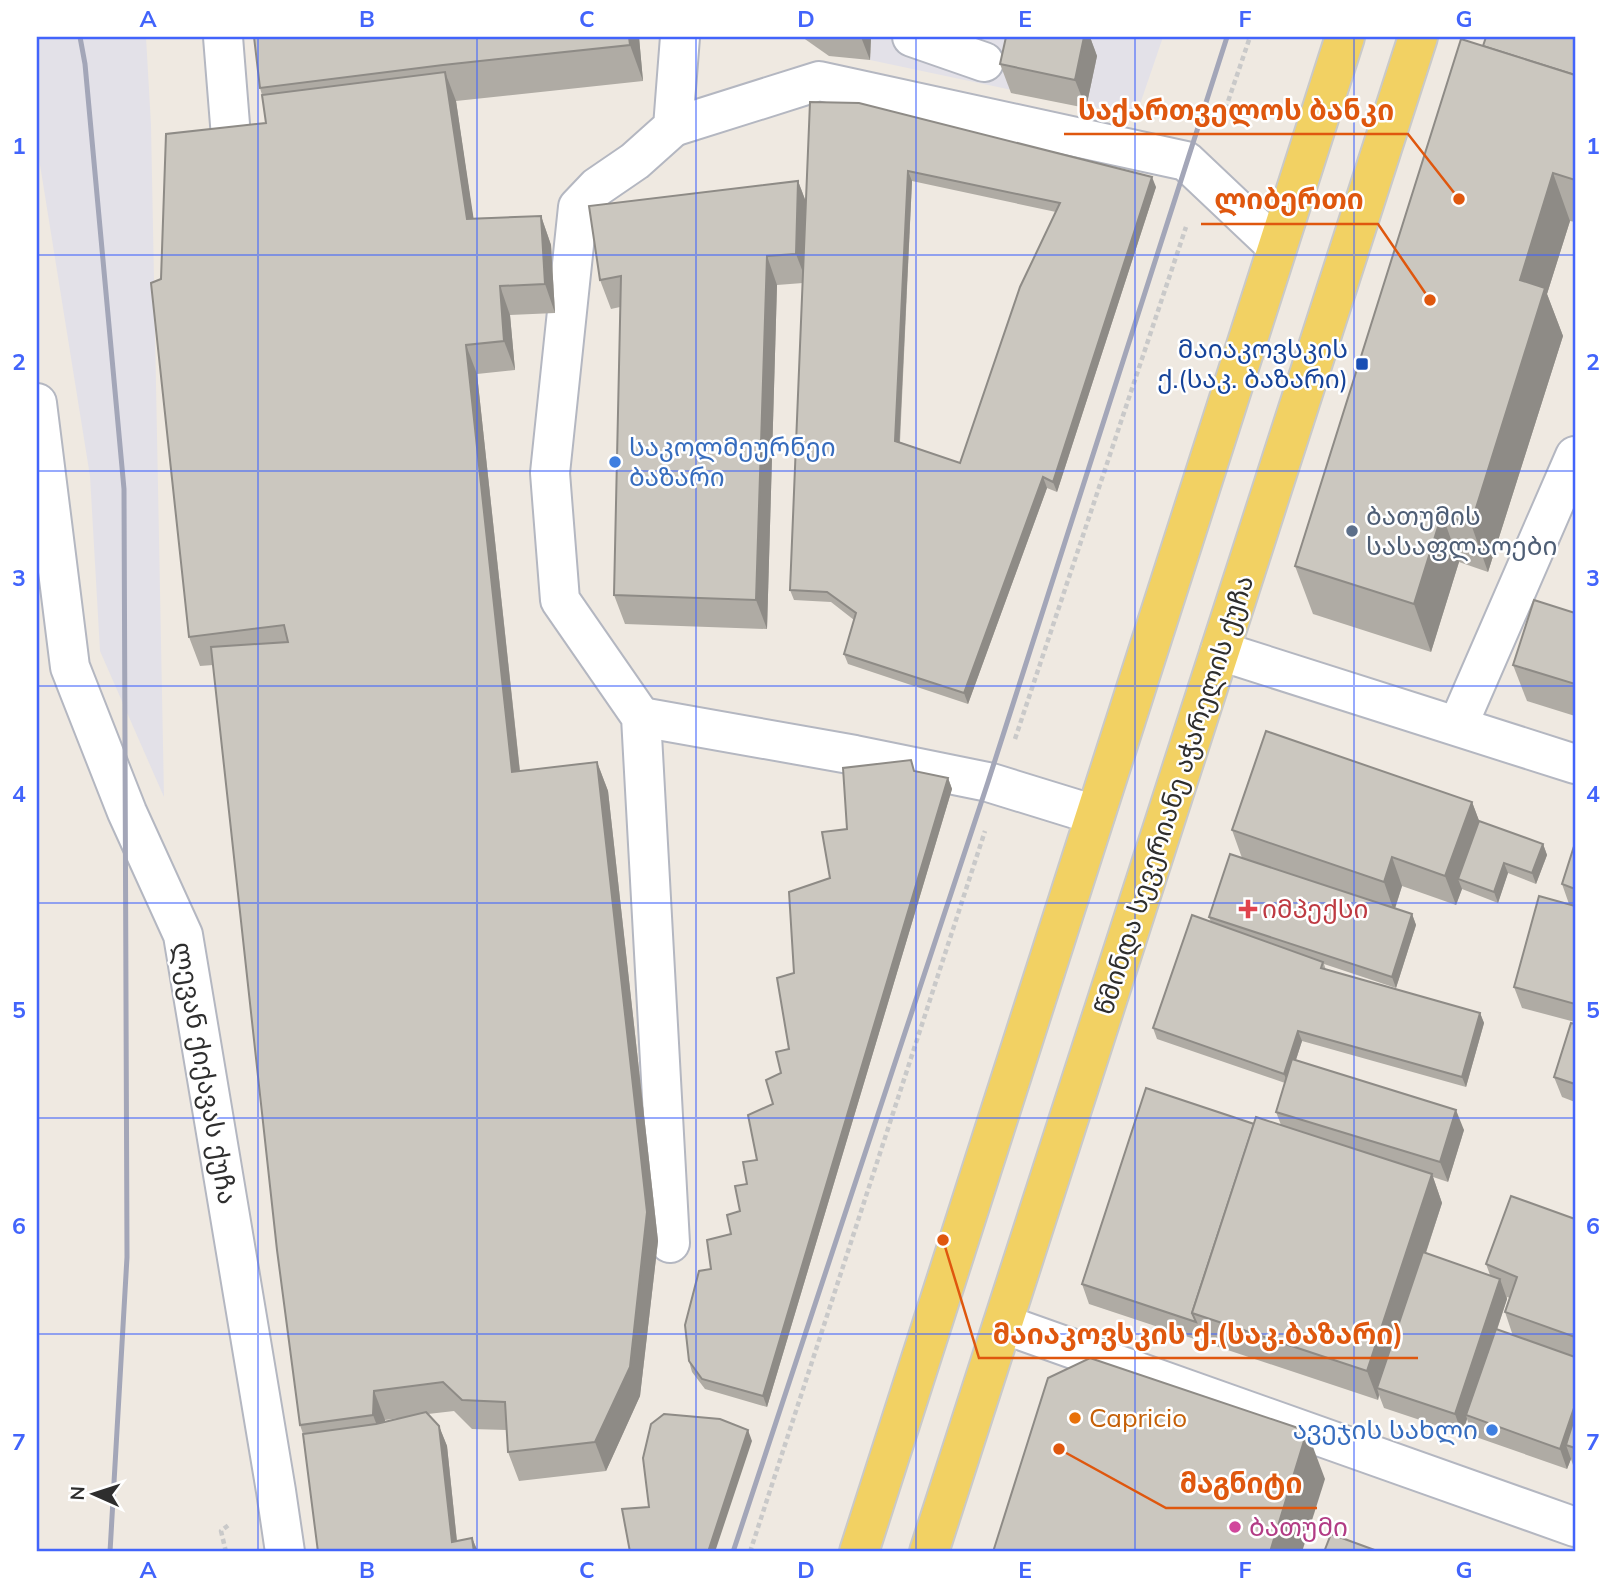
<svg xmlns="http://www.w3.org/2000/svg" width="1612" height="1589" font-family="Mulish,'Noto Sans Georgian',sans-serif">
<rect width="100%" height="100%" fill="#efe9e1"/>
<g fill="#e3e1e8">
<polygon points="37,37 146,37 151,125 164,797 100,651 90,476 37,146"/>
<polygon points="871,37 1163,37 1136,116 870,60"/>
</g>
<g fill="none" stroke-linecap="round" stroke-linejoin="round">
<defs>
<g id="minor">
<polyline points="223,37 231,137"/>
<polyline points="912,37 984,62"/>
<polyline points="673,127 819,81 1186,161 1277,247"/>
<polyline points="37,403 70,667 127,812 183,935 276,1491 285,1552"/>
<polyline points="1220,651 1575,764"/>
<polyline points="641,717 855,755 988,782 1095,815"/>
<polyline points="1458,725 1575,456"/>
<polyline points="670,1243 641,717 560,600 550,473 578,207 597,187 635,161 673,127 680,37"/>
<polyline points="1003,1324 1575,1527"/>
</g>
<g id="major">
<polyline points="859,1552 1345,37"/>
<polyline points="929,1552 1418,37"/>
</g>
</defs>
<use href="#minor" stroke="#b4b7c1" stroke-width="42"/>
<use href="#major" stroke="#c9c9c9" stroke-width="42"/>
<g stroke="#c9c9c9" stroke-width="4.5" stroke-dasharray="5 3.5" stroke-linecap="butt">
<polyline points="1220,125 1250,37"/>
<polyline points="1015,739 1186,227"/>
<polyline points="226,1552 221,1531 230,1524"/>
<polyline points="750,1552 985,831"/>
</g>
<use href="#minor" stroke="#fff" stroke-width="38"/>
<use href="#major" stroke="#f2d163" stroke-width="38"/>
<g stroke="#a3a6b8" stroke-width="5">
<polyline points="80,37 85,64 124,489 127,1257 110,1552"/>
<polyline points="733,1552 988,782 1227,37"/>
</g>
</g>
<g fill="#afaba4" fill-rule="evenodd">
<path d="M 639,37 L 643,81 L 456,101 L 473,218 L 541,216 L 551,245 L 555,313 L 510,315 L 515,370 L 477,374 L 520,771 L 597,762 L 608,791 L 658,1241 L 640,1396 L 606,1471 L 519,1481 L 508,1452 L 507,1430 L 472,1429 L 454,1411 L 428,1414 L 439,1426 L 447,1446 L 457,1541 L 472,1538 L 478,1552 L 318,1552 L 303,1434 L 300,1425 L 213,665 L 200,666 L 189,637 L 161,279 L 266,123 L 262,95 L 260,88 ZM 407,1417 L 385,1422 L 385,1420 Z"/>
<polygon points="802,37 871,37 870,60 829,56"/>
<polygon points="1006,37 1090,37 1097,56 1086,108 1011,93 1000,64"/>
<polygon points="1575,37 1575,222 1570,221 1547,294 1563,336 1488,572 1459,562 1431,652 1313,614 1295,566 1483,46"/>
<path d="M 810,102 L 1156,187 L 1057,492 L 1047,488 L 968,704 L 848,664 L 844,654 L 854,620 L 831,602 L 794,600 L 790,590 L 803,283 L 777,285 L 767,629 L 625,624 L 614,595 L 620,307 L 611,309 L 600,280 L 798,181 L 806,202 ZM 912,181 L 1056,212 L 960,463 L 900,442 Z"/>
<polygon points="1575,613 1575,716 1527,701 1513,665"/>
<polygon points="915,771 948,778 952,789 767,1407 705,1389 692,1372 689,1361 711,1269 731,1234 740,1211 747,1184 757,1160 781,1073 789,1049 794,973 847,829"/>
<path d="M 1472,802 L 1479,821 L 1543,844 L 1547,855 L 1536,884 L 1508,873 L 1498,903 L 1462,889 L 1456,905 L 1402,886 L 1395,909 L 1412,914 L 1416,925 L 1396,988 L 1324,964 L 1326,970 L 1480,1013 L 1484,1023 L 1466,1087 L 1302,1041 L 1296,1060 L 1464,1130 L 1448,1182 L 1433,1177 L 1442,1203 L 1426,1253 L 1490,1275 L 1486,1264 L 1575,1219 L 1575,1471 L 1571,1459 L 1567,1469 L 1473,1436 L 1467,1419 L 1462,1434 L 1384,1408 L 1379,1395 L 1378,1400 L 1089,1304 L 1082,1284 L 1254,1124 L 1281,1125 L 1276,1112 L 1285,1083 L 1157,1039 L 1153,1028 L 1211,922 L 1209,917 L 1242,858 L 1232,830 ZM 1507,1297 L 1510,1298 L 1505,1312 L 1513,1336 L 1497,1330 L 1507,1299 Z"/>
<polygon points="1575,843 1575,1022 1522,1008 1514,987 1569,904 1562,884"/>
<polygon points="1575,1024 1575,1102 1562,1097 1554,1077"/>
</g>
<g fill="#8e8b86">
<polygon points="629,37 639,37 643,81 630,45"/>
<polygon points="861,37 871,37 870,60"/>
<polygon points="1084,37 1090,37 1097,56 1086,108 1075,80"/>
<polygon points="445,72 456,101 478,248 467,219"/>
<polygon points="908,171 912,181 899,451 895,441"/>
<polygon points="1553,173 1570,221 1547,294 1563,336 1488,572 1471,524 1520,280"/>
<polygon points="1152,177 1156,187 1057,492 1053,482"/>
<polygon points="798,181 809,210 807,283 796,254"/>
<polygon points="541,216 551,245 555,313 545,284"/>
<polygon points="767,256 777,285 767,629 756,600"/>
<polygon points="500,286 510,315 515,370 504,341"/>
<polygon points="466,345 477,374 523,801 512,772"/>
<polygon points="1043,477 1047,488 968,704 964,693"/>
<polygon points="1442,514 1459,562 1431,652 1414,604"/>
<polygon points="597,762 608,791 658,1241 640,1396 606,1471 595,1442"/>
<polygon points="948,778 952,789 767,1407 763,1396"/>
<polygon points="1472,802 1483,831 1458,879 1462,889 1456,905 1445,876"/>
<polygon points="1543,844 1547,855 1536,884 1532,873"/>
<polygon points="1392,857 1402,886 1394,911 1384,882"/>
<polygon points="1504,863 1508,873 1498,903 1494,892"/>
<polygon points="1412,914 1416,925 1396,988 1392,977"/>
<polygon points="1480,1013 1484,1023 1466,1087 1462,1077"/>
<polygon points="1298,1031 1302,1041 1288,1084 1284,1074"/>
<polygon points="1456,1110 1464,1130 1448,1182 1440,1162"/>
<polygon points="1432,1174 1442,1203 1381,1389 1377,1388 1379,1395 1378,1400 1367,1371"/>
<polygon points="1500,1279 1507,1299 1468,1416 1466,1415 1467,1419 1462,1434 1455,1414"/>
<polygon points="374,1391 385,1420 384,1444 373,1415"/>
<polygon points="1575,1405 1575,1446 1566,1445 1571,1459 1567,1469 1560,1449"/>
<polygon points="439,1426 447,1446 458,1552 452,1542"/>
<polygon points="748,1430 752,1441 715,1552 708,1552"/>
<polygon points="1307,1431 1325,1479 1302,1552 1270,1552"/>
<polygon points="472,1538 478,1552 474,1552"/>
</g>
<g fill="#cbc7bf" stroke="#8e8b86" stroke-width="2" fill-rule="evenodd">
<polygon points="254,37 629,37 630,45 443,65 260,88"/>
<polygon points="1006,37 1084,37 1075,80 1000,64"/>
<polygon points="1486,37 1575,37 1575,75 1483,46"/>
<polygon points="1461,39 1575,75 1575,180 1553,173 1520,280 1545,288 1471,524 1442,514 1414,604 1295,566"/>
<polygon points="445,72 467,219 541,216 545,284 500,286 504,341 466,345 512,772 597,762 647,1212 630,1367 595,1442 508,1452 505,1402 462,1400 443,1382 374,1391 373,1415 300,1425 277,1250 211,647 288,642 284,625 189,637 151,283 161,279 166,134 266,123 262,95"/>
<path d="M 810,102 L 859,103 L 1152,177 L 1053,482 L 1043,477 L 964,693 L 844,654 L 856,613 L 827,592 L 790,590 ZM 908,171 L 1060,203 L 1020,287 L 960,463 L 895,441 Z"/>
<polygon points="798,181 796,254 767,256 756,600 614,595 621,276 600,280 589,206"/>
<polygon points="1534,600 1575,613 1575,684 1513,665"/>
<polygon points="1266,731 1472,802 1445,876 1392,857 1384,882 1232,830"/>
<polygon points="911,760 914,771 948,778 763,1396 702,1379 689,1361 685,1325 699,1271 711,1269 707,1240 731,1234 727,1215 740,1211 735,1186 747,1184 743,1162 757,1160 748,1115 773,1104 766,1080 781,1073 776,1052 789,1049 777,978 794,973 789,892 830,878 822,832 847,829 843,768"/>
<polygon points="1479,821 1543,844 1532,873 1504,863 1494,892 1458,879"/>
<polygon points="1575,843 1575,889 1562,884"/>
<polygon points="1230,854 1412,914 1392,977 1209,917"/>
<polygon points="1539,896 1575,906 1575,1004 1514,987"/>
<polygon points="1192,915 1323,962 1321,968 1480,1013 1462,1077 1298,1031 1284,1074 1153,1028"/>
<polygon points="1571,1023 1575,1024 1575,1084 1554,1077"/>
<polygon points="1292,1059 1456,1110 1440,1162 1276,1112"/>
<polygon points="1146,1088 1254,1124 1192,1313 1196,1322 1082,1284"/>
<polygon points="1256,1117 1432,1174 1367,1371 1192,1313"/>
<polygon points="1511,1196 1575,1219 1575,1337 1505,1312 1517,1277 1486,1264"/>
<polygon points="1423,1252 1500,1279 1455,1414 1377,1388"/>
<polygon points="1496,1329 1575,1357 1575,1405 1560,1449 1466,1415"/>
<polygon points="1090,1358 1307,1431 1270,1552 993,1552 1048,1378"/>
<polygon points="426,1412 439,1426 452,1542 472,1538 474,1552 318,1552 303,1434 376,1424"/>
<polygon points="664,1414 720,1419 748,1430 708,1552 630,1552 622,1509 649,1507 643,1458 651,1424"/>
<polygon points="1575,1416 1575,1448 1566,1445"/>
<polygon points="1331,1534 1380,1552 1324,1552"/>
</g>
<path fill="none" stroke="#4264fb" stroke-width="2" stroke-opacity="0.55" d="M 258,37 L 258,1552M 477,37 L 477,1552M 696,37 L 696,1552M 916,37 L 916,1552M 1135,37 L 1135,1552M 1354,37 L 1354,1552M 37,255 L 1575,255M 37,471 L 1575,471M 37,686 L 1575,686M 37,903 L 1575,903M 37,1118 L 1575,1118M 37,1334 L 1575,1334"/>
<rect fill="#1a4fb4" stroke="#fff" stroke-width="2.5" x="1355" y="357" width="14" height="14" rx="3.5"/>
<g fill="#3f7fe0" stroke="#fff" stroke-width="2.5">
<circle cx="615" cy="462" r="7"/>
<circle cx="1492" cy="1430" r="7"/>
</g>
<circle fill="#5c6f8a" stroke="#fff" stroke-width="2.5" cx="1352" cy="531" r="7"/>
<path fill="#e0444e" stroke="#fff" stroke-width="2.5" d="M1244.5 898.5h7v7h7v7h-7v7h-7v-7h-7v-7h7z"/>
<circle fill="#e8710a" stroke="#fff" stroke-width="2.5" cx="1075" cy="1418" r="7"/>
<circle fill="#d1479c" stroke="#fff" stroke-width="2.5" cx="1235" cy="1527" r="7"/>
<g text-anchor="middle" stroke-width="5" stroke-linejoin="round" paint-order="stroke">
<g font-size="26" fill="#164399" stroke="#fff" text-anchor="end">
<text x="1348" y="358">მაიაკოვსკის<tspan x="1348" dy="30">ქ.(საკ. ბაზარი)</tspan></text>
</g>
<g font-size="26" fill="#366cbe" stroke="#fff" text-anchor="start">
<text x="629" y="456">საკოლმეურნეი<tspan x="629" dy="30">ბაზარი</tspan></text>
<text x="1478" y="1439" text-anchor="end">ავეჯის სახლი</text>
</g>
<g font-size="26" fill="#4e5e75" stroke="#fff" text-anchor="start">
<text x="1366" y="525">ბათუმის<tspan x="1366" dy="30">სასაფლაოები</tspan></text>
</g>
<g font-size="26" fill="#2e2e2e" stroke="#fff">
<text transform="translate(1174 795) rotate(-72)" y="9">წმინდა სევერიანე აჭარელის ქუჩა</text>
<text transform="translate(205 1073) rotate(80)" y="9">ლევან ქიქავას ქუჩა</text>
</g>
<g font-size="26" fill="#be3a42" stroke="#fff" text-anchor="start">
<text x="1262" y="918">იმპექსი</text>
</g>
<g font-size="26" fill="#c56008" stroke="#fff" text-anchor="start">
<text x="1089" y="1427">Capricio</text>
</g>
<g font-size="26" fill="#b23c85" stroke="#fff" text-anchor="start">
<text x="1249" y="1536">ბათუმი</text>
</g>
</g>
<path fill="none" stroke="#df570e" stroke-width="2.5" d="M1459 199L1408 134H1064M1430 300L1378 224H1201M943 1240L979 1358H1418M1059 1449L1166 1508H1317"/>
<g fill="#df570e" stroke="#fff" stroke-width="2.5">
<circle cx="1459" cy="199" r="7"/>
<circle cx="1430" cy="300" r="7"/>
<circle cx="943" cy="1240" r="7"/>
<circle cx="1059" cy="1449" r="7"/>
</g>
<g font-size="28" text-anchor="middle" font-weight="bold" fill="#df570e" stroke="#fff" stroke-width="5" stroke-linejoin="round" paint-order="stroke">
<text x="1236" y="120">საქართველოს ბანკი</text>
<text x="1289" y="209">ლიბერთი</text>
<text x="1198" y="1344">მაიაკოვსკის ქ.(საკ.ბაზარი)</text>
<text x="1241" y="1493">მაგნიტი</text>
</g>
<rect width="1612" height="1589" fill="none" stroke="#ffffff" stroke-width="77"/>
<g transform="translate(94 1494) rotate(273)" stroke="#ffffff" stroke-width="5" paint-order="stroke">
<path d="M0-5L12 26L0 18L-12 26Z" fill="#2e2e2e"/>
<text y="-10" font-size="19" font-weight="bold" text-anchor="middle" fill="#2e2e2e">N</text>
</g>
<rect x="38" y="38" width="1536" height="1512" fill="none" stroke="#4264fb" stroke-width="2.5"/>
<g font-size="23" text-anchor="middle" font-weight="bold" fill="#4264fb">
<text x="148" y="27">A</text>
<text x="367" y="27">B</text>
<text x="587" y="27">C</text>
<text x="806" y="27">D</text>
<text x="1025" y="27">E</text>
<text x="1245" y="27">F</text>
<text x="1464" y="27">G</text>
<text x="19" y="154">1</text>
<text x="1593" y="154">1</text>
<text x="19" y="370">2</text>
<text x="1593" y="370">2</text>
<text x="19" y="586">3</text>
<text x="1593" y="586">3</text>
<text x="19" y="802">4</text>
<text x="1593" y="802">4</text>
<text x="19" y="1018">5</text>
<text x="1593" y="1018">5</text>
<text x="19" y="1234">6</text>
<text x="1593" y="1234">6</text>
<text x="19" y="1450">7</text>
<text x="1593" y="1450">7</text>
<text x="148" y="1578">A</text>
<text x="367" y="1578">B</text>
<text x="587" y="1578">C</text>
<text x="806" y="1578">D</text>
<text x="1025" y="1578">E</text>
<text x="1245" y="1578">F</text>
<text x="1464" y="1578">G</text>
</g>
</svg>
